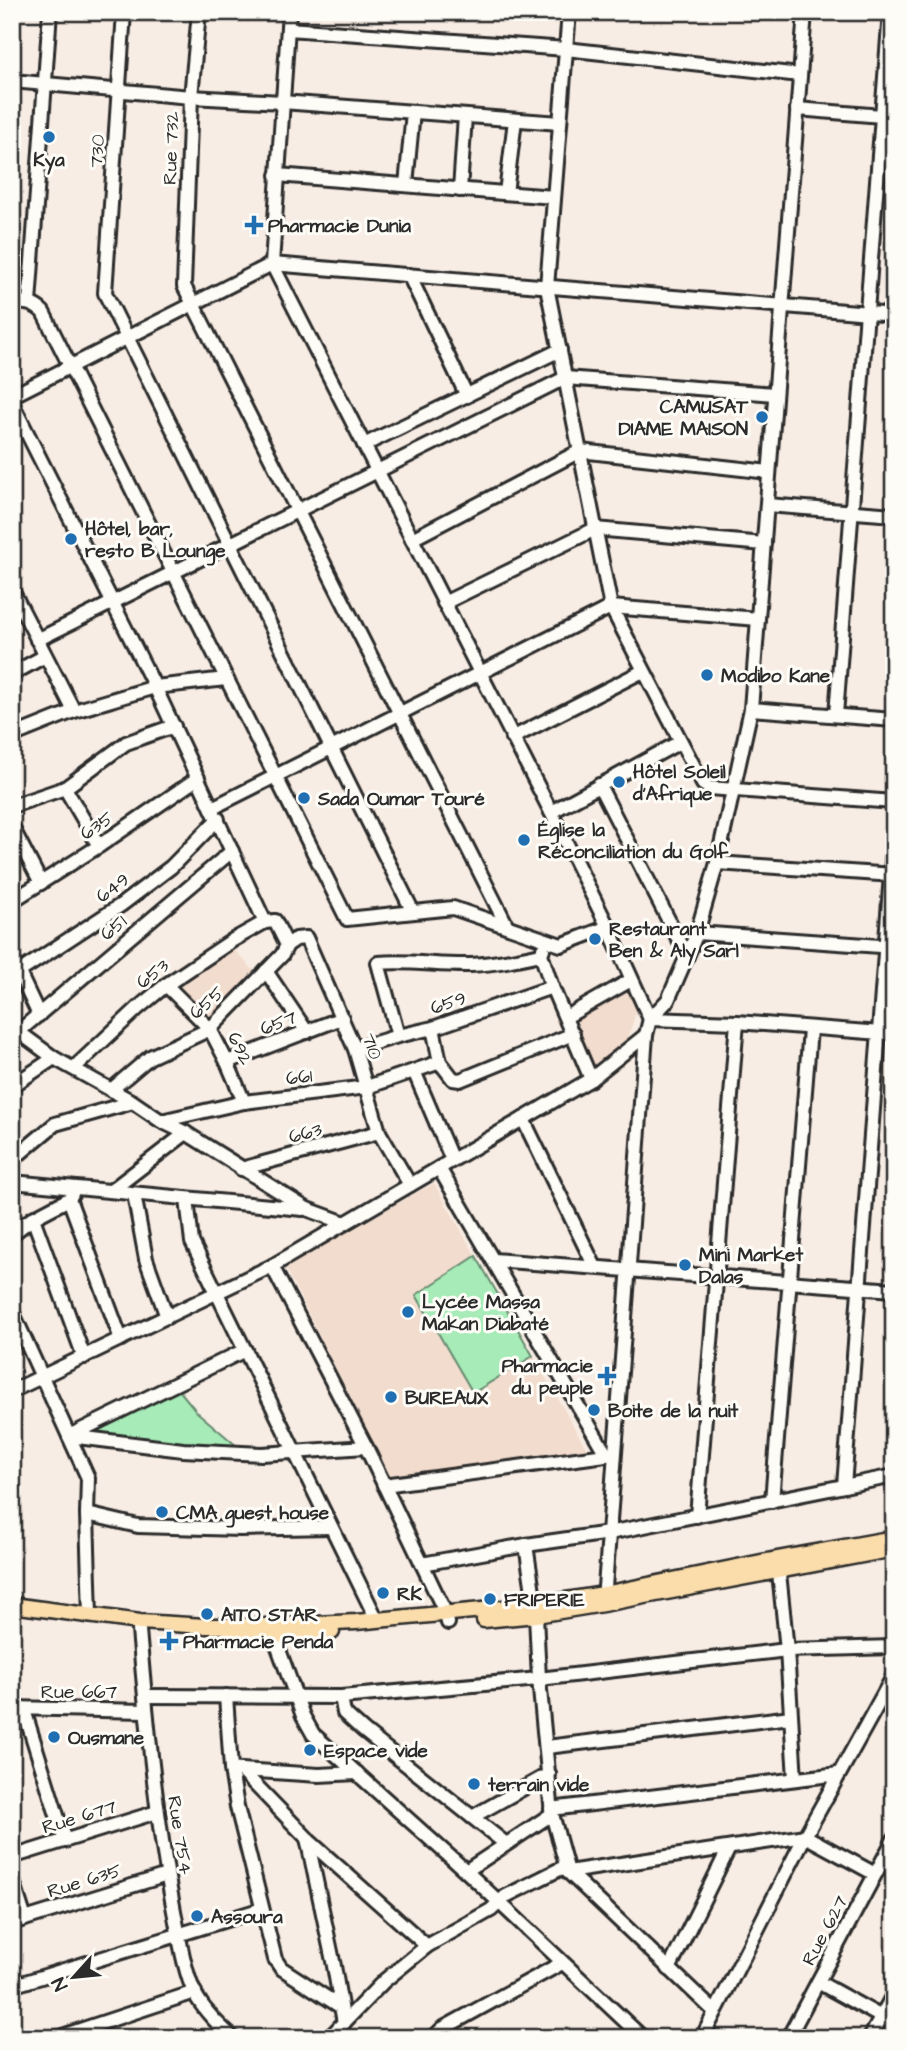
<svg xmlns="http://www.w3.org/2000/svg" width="906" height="2050" font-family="'Architects Daughter',sans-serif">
<rect width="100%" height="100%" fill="#f8ede4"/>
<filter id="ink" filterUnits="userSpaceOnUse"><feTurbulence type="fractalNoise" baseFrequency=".0143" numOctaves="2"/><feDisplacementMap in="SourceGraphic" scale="14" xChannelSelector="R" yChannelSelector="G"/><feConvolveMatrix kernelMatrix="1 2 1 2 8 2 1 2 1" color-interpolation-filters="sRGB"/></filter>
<g filter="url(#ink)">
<g fill="#f2dccd">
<polygon points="231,946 255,972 207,1023 170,984"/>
<polygon points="626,986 636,1012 625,1048 591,1067 569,1018"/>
<polygon points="434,1183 589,1453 393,1482 285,1267"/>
</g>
<g fill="#a7ecb8" stroke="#698c72" stroke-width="2">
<polygon points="476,1256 533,1356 473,1393 416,1295"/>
<polygon points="175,1385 197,1412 245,1453 69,1436"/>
</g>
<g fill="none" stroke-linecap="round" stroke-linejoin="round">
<defs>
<g id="minor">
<polyline points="124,12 105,293 413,912"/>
<polyline points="199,12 191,97 184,286 507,926"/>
<polyline points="569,12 547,287 611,607 703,784 709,788 894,802"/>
<polyline points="288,29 566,49 800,75"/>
<polyline points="12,81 191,97 282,102 560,123"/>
<polyline points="797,109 894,117"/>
<polyline points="277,175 554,197"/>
<polyline points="406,185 413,112"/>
<polyline points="460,190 465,116"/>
<polyline points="506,193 515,120"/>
<polyline points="272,264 551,812 608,927 650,1019"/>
<polyline points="272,264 289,12"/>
<polyline points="409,275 467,396"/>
<path d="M 12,302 C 25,303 33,302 43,312 L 347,919 L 453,908 L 561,945 L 608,927"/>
<polyline points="29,303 50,12"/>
<polyline points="12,396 272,264 894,315"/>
<polyline points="12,403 155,687 265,922"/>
<polyline points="364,445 560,350"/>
<polyline points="767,505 894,515"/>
<polyline points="412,539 580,451 769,472"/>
<polyline points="12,590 74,711 155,687 226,679"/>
<polyline points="444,603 595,529 764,544"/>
<polyline points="37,640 565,378 775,394"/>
<polyline points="12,674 45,656"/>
<polyline points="751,709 894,720"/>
<polyline points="836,715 890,12"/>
<polyline points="12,736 74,711"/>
<polyline points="512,738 643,671"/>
<polyline points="599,785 687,956"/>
<polyline points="65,788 99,846"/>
<polyline points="12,806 65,788 126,743 174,726"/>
<polyline points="212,808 611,607 758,619"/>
<polyline points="551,812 680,742"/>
<polyline points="12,827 41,883"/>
<polyline points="717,863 894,875"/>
<polyline points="12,901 99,846 198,778"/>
<polyline points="697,933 894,947"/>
<polyline points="287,945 296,939 306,938 355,1049 379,1132 410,1185"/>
<polyline points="543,949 541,954 552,987 591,1079"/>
<polyline points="12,958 39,1015"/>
<polyline points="266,971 307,1032"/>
<polyline points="19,972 121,905 171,867 218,819"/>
<polyline points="166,985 210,1029 227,1062 244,1102"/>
<polyline points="566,1017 631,980"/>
<polyline points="650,1019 737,1022 894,1034"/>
<polyline points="12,1027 54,1058 133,1102 161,1121 186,1133 307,1209 345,1223"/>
<polyline points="433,1028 440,1062 453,1079 460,1080 573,1034"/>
<polyline points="18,1032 232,851"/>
<path d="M 398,1036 L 378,963 C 409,960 440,966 471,965 C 495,964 518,959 541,954"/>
<polyline points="355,1049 398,1036 433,1028 552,987"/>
<polyline points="227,1062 342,1018"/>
<polyline points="74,1068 138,1008 166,985 233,940 265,922 275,921 287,945 282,955 210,1029 150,1057 111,1090"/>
<polyline points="414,1071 452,1160"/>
<polyline points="12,1086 54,1058"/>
<polyline points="523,1119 595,1267"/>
<polyline points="161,1121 244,1102 367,1087 440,1062"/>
<polyline points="12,1160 55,1124 133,1102"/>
<polyline points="439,1168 606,1454"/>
<polyline points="241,1169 379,1132"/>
<polyline points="12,1182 303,1209"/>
<polyline points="112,1190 186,1133"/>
<polyline points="134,1194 146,1259 167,1317"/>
<polyline points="69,1199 121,1339"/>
<polyline points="187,1199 192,1242 377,1620"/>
<polyline points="33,1218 84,1357"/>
<polyline points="12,1234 33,1218 69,1199 72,1194"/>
<polyline points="493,1260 894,1290"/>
<polyline points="272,1266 366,1447 446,1614 448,1623"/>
<polyline points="12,1311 88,1478 87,1514 90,1616"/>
<polyline points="12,1391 272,1266 591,1079 646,1035"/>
<polyline points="69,1436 183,1450 262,1454 366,1447"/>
<polyline points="69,1436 245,1350"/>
<polyline points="384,1485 613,1454"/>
<polyline points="844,1486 894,836"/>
<polyline points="772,1501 810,1029"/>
<polyline points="87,1514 138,1526 240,1529 331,1527"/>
<polyline points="697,1516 737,1022"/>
<polyline points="526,1545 535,1605"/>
<polyline points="778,1563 787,1650 795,1779"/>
<polyline points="422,1564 526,1545 609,1533 894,1476"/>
<polyline points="604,1601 646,1035 650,1019 668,1000 697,933 717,863 751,709 805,12"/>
<polyline points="536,1615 539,1679 552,1814 568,1872 714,2011"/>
<path d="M 140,1622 L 139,1630 C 147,1724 156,1818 174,1911 C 179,1936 184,1971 195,1994 C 205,2012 218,2024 233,2038"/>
<polyline points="273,1630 274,1636 303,1716 313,1734 466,1871 643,2038"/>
<polyline points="145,1696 341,1697 539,1679 787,1650 894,1647"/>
<polyline points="226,1696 231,1769 241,1770 307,1838 334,1966 344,2023"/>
<polyline points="341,1697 344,1713 364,1731 506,1844"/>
<polyline points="12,1708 145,1711"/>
<polyline points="24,1710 65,1841"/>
<polyline points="547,1747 791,1717"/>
<polyline points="231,1769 237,1807 275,1959 281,1968 341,2007"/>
<polyline points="241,1770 319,1775 357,1773"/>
<polyline points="551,1809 839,1774"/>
<polyline points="472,1817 549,1774"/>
<polyline points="307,1839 427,1946"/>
<polyline points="12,1857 157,1812"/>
<polyline points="466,1871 552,1814"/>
<polyline points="568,1872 805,1836 875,1874"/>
<polyline points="12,1878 25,1919"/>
<polyline points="12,1923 167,1875"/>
<polyline points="669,1969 729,1848"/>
<polyline points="818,1982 894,2024"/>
<polyline points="12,1986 262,1909"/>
<polyline points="56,2038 195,1992"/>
<polyline points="329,2038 384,1981 427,1946 491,1910 506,1896 566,1866"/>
<polyline points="433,2038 442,2029 562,1963"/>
<polyline points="702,2038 805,1836 894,1675"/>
<polyline points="788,2038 894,1839"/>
<polyline points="870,2038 894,1993"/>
</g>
<g id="major">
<polyline points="12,1605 140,1622 205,1626 273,1626 356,1622 535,1605 604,1594 777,1559 894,1538"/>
<polyline points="484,1620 536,1615 603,1604 894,1549"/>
<polyline points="230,1635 274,1636 332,1632"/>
</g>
</defs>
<use href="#minor" stroke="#2b2b2b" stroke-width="18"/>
<use href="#major" stroke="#2b2b2b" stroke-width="19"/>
<use href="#minor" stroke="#fdfcf7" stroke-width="12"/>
<use href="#major" stroke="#faddab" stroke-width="14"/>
</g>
</g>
<g fill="#1f6fb2" stroke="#fdfcf7" stroke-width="2.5">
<circle cx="49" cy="137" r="7"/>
<path d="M250.5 214.5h7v7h7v7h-7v7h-7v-7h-7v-7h7z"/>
<circle cx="762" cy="417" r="7"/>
<circle cx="71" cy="539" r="7"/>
<circle cx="707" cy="675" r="7"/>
<circle cx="619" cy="782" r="7"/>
<circle cx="304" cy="798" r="7"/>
<circle cx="524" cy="840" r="7"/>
<circle cx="595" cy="939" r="7"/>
<circle cx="685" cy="1265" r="7"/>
<circle cx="408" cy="1312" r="7"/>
<path d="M603.5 1365.5h7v7h7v7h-7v7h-7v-7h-7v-7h7z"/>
<circle cx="391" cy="1397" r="7"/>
<circle cx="594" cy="1410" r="7"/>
<circle cx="162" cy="1512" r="7"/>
<circle cx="383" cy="1593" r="7"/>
<circle cx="490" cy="1599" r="7"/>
<circle cx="207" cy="1614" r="7"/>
<path d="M165.5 1630.5h7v7h7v7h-7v7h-7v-7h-7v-7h7z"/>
<circle cx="54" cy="1737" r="7"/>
<circle cx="310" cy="1750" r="7"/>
<circle cx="474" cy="1784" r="7"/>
<circle cx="197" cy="1916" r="7"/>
</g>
<g text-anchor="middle" stroke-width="6" stroke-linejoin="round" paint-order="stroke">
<g font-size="19" fill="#2b2b2b" stroke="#fdfcf7">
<text transform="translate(170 148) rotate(-88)" y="7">Rue 732</text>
<text transform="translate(96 151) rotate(-86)" y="7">730</text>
<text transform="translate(96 825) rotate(-34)" y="7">635</text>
<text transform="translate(112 887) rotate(-36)" y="7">649</text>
<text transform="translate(113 927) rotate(-40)" y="7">651</text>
<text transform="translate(152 973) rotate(-37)" y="7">653</text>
<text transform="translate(206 1002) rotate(-41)" y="7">655</text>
<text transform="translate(448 1002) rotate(-18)" y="7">659</text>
<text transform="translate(278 1022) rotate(-21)" y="7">657</text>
<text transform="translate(373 1046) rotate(70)" y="7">710</text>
<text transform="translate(241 1048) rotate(65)" y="7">692</text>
<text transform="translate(299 1076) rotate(-7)" y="7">661</text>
<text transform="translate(305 1132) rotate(-15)" y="7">663</text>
<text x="79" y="1698">Rue 667</text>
<text transform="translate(79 1816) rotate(-17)" y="7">Rue 677</text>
<text transform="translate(181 1835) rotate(81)" y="7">Rue 754</text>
<text transform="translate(84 1880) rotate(-17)" y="7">Rue 635</text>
<text transform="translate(824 1930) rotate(-62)" y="7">Rue 627</text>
</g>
<g font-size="19" font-weight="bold" fill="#2b2b2b" stroke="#fdfcf7" text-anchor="start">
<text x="49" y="166" text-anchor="middle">Kya</text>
<text x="268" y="232">Pharmacie Dunia</text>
<text x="748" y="413" text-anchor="end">CAMUSAT<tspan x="748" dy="22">DIAME MAISON</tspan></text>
<text x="85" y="535">Hôtel, bar,<tspan x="85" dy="22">resto B Lounge</tspan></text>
<text x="721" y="682">Modibo Kane</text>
<text x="633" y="778">Hôtel Soleil<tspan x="633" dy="22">d'Afrique</tspan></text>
<text x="318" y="805">Sada Oumar Touré</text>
<text x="538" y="836">Église la<tspan x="538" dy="22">Réconciliation du Golf</tspan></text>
<text x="609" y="935">Restaurant<tspan x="609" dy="22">Ben &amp; Aly Sarl</tspan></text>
<text x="699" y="1261">Mini Market<tspan x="699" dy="22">Dalas</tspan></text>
<text x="422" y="1308">Lycée Massa<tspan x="422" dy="22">Makan Diabaté</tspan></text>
<text x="593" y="1372" text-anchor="end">Pharmacie<tspan x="593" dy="22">du peuple</tspan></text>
<text x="405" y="1404">BUREAUX</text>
<text x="608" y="1417">Boite de la nuit</text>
<text x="176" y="1519">CMA guest house</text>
<text x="397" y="1600">RK</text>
<text x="504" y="1606">FRIPERIE</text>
<text x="221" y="1621">AITO STAR</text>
<text x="183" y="1648">Pharmacie Penda</text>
<text x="68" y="1744">Ousmane</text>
<text x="324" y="1757">Espace vide</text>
<text x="488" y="1791">terrain vide</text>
<text x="211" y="1923">Assoura</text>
</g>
</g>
<rect width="906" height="2050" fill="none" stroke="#fdfcf7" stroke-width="42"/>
<rect x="21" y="21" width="864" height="2008" fill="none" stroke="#2b2b2b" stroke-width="2.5" filter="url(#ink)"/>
<g transform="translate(74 1977) rotate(243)" stroke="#fdfcf7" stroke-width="5" paint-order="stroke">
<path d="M0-5L12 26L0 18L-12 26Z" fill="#2b2b2b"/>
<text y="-10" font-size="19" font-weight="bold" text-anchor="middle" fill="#2b2b2b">N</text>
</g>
</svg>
